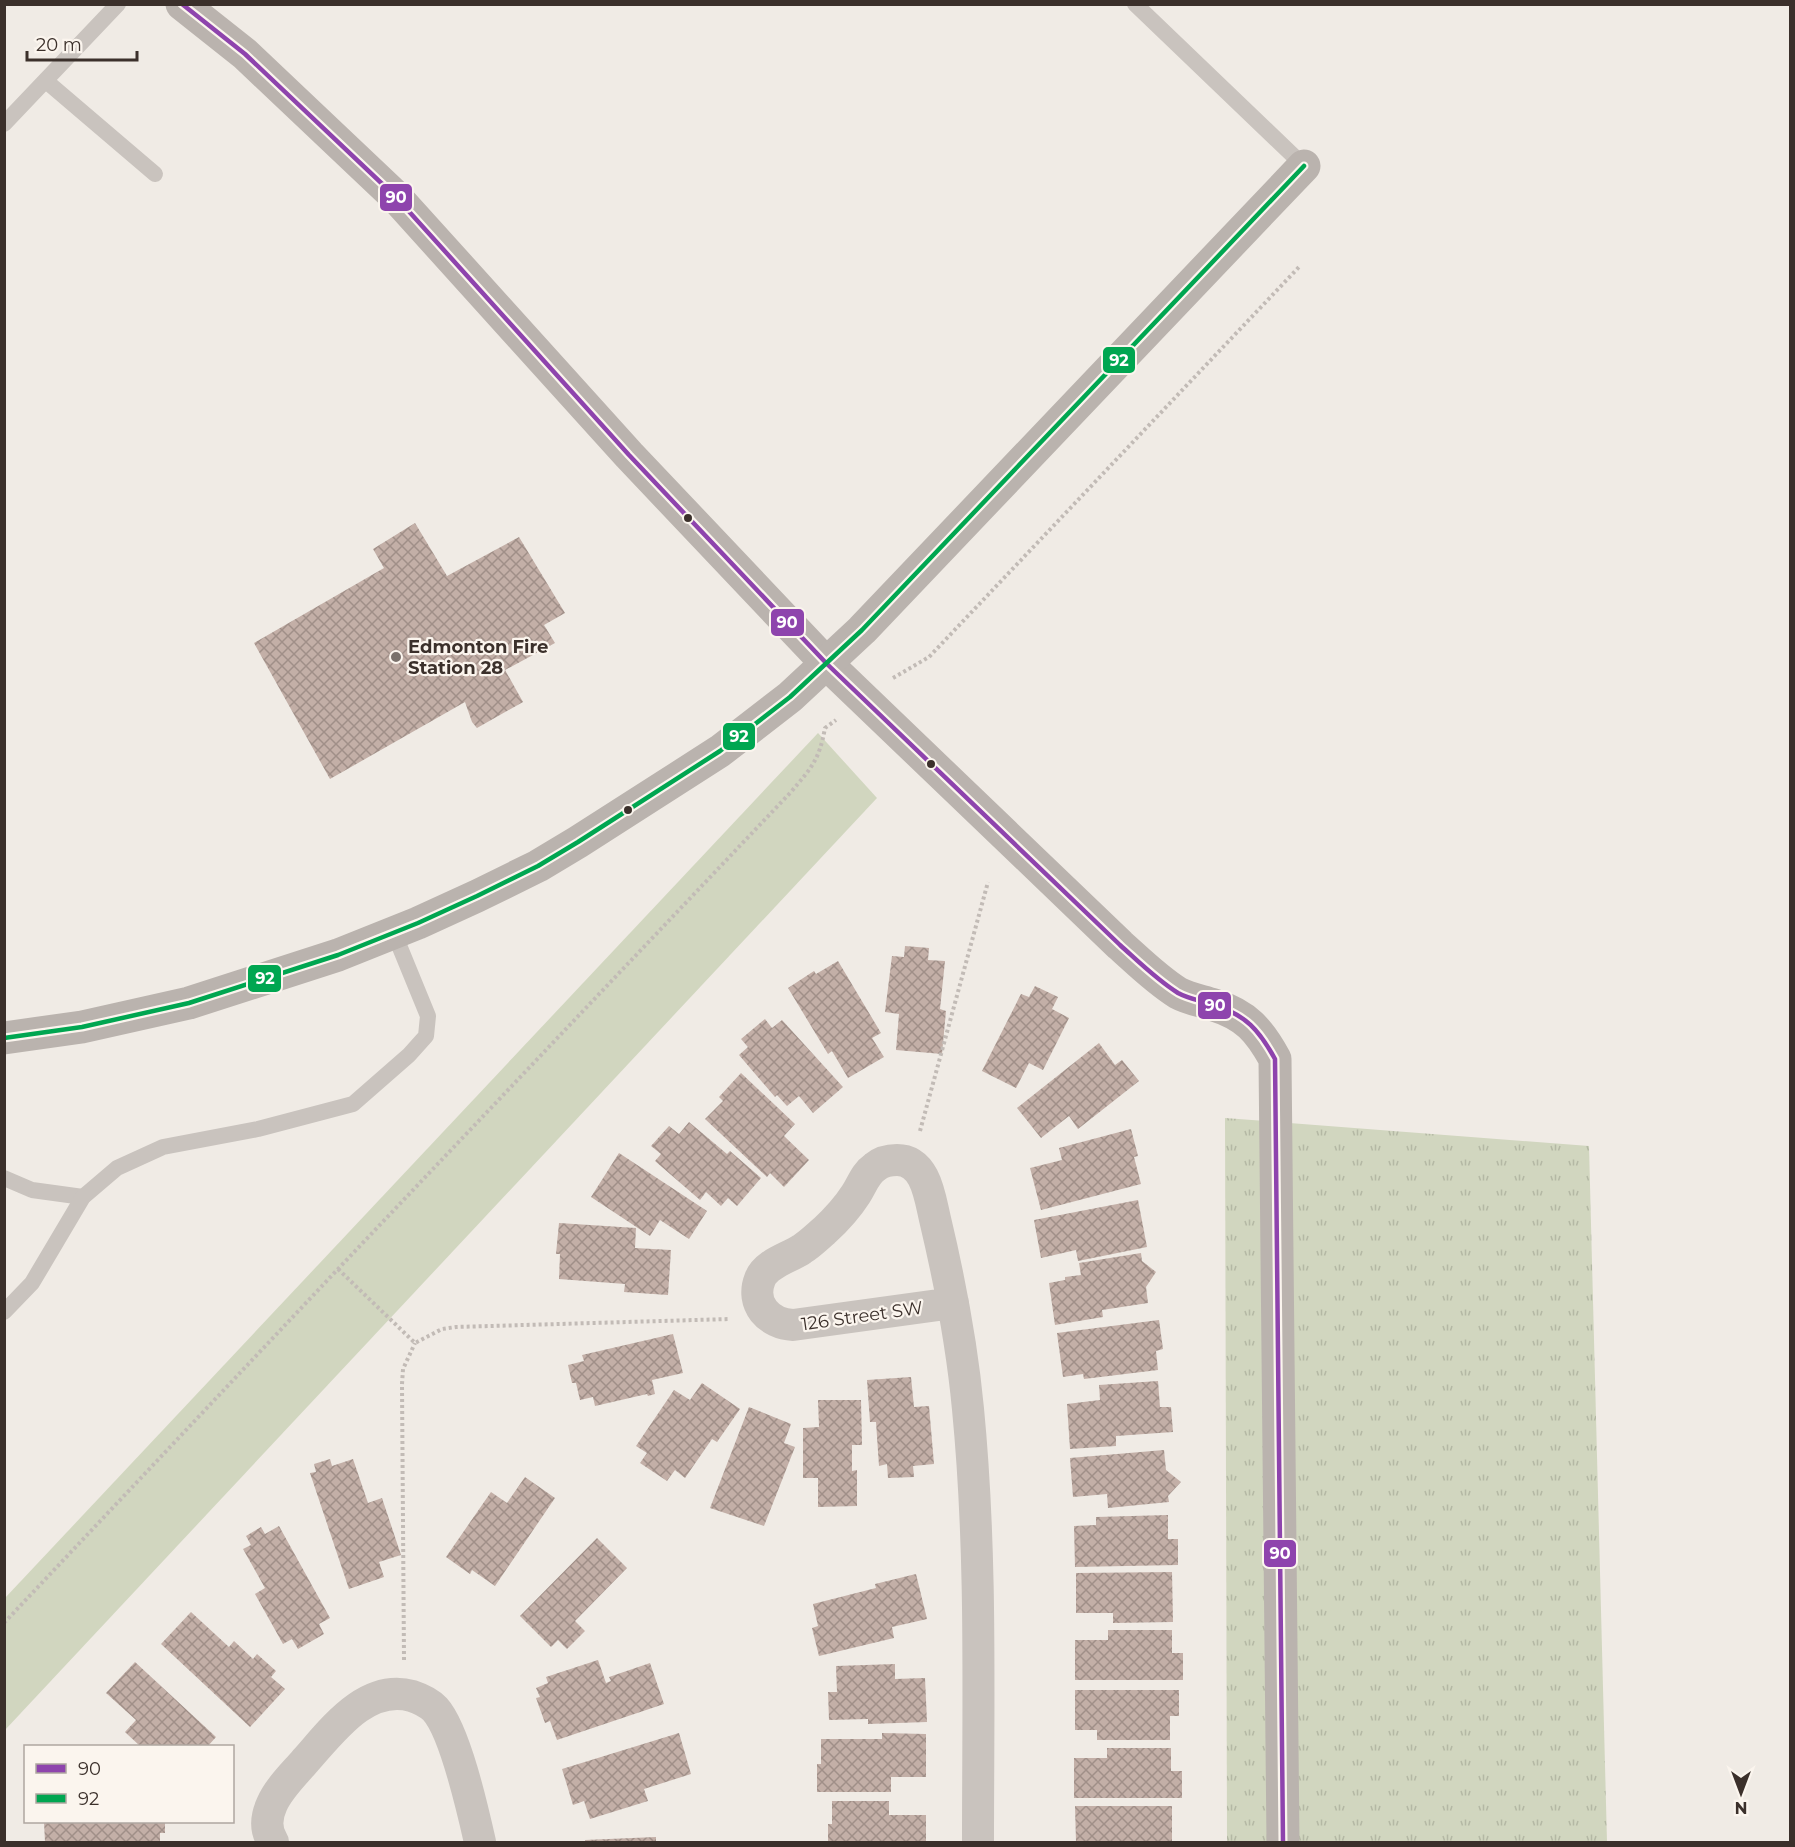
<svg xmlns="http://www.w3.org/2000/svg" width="1795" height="1847" font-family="Montserrat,sans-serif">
<defs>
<pattern id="grass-tufts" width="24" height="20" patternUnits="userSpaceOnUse" patternTransform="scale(1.5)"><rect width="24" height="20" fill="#d1d6bf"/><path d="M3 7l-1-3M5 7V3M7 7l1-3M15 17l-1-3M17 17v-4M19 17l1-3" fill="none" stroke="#b4b8a4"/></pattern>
<pattern id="building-cross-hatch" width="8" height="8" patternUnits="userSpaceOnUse" patternTransform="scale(1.5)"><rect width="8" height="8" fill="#c3afa7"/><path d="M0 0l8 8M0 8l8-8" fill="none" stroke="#a08f88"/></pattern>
</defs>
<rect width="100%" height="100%" fill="#f0ebe5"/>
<polygon fill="url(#grass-tufts)" points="1225,1118 1589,1146 1607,1842 1227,1842"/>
<polygon fill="#d1d6bf" points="818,733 877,798 5,1730 5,1598"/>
<g fill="url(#building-cross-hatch)">
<polygon points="415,523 447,576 519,537 565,613 544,625 555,643 505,670 523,702 477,728 472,722 465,702 330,779 254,643 384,568 373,549"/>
<polygon points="905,946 929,948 928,960 945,961 940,1009 946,1011 942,1054 896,1050 899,1014 885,1012 892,956 904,957"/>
<polygon points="838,961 881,1033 872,1038 884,1057 848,1078 832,1051 828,1054 788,988 814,971 816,974"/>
<polygon points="1035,986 1058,997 1052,1009 1069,1018 1043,1070 1029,1063 1016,1088 982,1071 1021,994 1029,997"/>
<polygon points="765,1019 772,1028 782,1020 843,1087 813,1113 799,1096 787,1106 777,1095 775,1097 739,1055 748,1047 741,1039"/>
<polygon points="1099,1043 1115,1065 1122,1060 1139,1081 1078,1129 1069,1116 1041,1138 1017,1108"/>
<polygon points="741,1073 795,1124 784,1136 809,1160 784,1187 770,1173 767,1177 705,1119 723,1101 719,1097"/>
<polygon points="689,1122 727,1154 730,1151 761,1178 737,1206 728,1198 721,1206 706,1192 700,1200 655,1161 661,1154 651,1146 669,1126 679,1134"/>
<polygon points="1131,1129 1138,1156 1134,1157 1141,1184 1041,1210 1030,1168 1062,1160 1059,1148"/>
<polygon points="619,1153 707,1211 689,1239 660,1220 650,1236 591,1197"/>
<polygon points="1138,1200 1147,1247 1078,1261 1076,1250 1041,1258 1034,1220"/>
<polygon points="559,1223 636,1228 635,1248 671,1250 668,1295 624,1292 625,1284 559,1279 560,1254 556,1254"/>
<polygon points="1141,1253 1142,1261 1156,1272 1146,1287 1148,1303 1102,1310 1103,1317 1055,1325 1049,1283 1065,1280 1065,1277 1081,1275 1079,1263"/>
<polygon points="1159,1320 1163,1349 1156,1351 1158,1370 1084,1379 1083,1374 1063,1377 1057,1333"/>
<polygon points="673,1334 683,1373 652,1380 655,1394 648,1396 647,1394 595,1406 593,1397 580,1400 576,1383 572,1383 568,1365 584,1361 582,1355"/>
<polygon points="911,1377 914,1407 929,1406 934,1464 913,1466 914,1477 888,1478 887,1464 879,1466 876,1422 870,1422 867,1380"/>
<polygon points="1158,1381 1160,1407 1171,1407 1173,1432 1116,1436 1116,1446 1070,1449 1067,1404 1100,1400 1099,1385"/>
<polygon points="702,1383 740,1409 717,1442 712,1439 685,1478 675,1470 667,1481 640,1463 647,1453 636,1446 674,1390 690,1400"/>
<polygon points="818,1400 861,1400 862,1445 852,1445 852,1471 857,1470 857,1506 818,1507 818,1478 803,1478 803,1428 819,1427"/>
<polygon points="749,1407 791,1424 784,1443 795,1447 764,1526 710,1508"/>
<polygon points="1164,1450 1166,1470 1181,1482 1168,1496 1169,1502 1108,1508 1107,1494 1073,1497 1070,1458"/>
<polygon points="330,1459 332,1466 353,1459 368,1503 382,1498 401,1555 379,1562 384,1577 349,1589 310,1473 316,1472 314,1464"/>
<polygon points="525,1477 555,1498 495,1586 472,1570 470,1574 446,1557 491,1492 507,1503"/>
<polygon points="1168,1515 1168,1539 1178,1539 1178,1565 1075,1567 1074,1526 1096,1525 1096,1517"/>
<polygon points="279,1526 330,1618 319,1624 324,1634 298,1649 292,1639 283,1644 255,1594 265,1588 243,1549 251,1545 246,1536 261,1527 265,1534"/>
<polygon points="597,1538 627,1568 575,1621 585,1631 567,1649 558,1640 551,1647 520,1616"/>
<polygon points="1172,1572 1173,1622 1113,1623 1113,1613 1076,1613 1076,1573"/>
<polygon points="916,1574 927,1619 892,1627 894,1638 819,1656 812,1628 818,1626 813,1604 876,1588 875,1584"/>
<polygon points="191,1612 229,1647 234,1641 253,1659 257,1654 276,1671 271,1677 285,1689 250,1727 161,1644"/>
<polygon points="1108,1630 1172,1630 1172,1653 1183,1653 1183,1680 1075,1680 1075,1640 1108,1640"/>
<polygon points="598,1660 606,1683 611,1681 609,1677 650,1663 664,1704 557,1740 550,1721 545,1723 536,1698 540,1697 536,1688 548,1683 546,1677"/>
<polygon points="135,1662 216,1737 208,1746 140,1746 125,1732 136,1720 106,1693"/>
<polygon points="895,1664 895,1679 925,1678 927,1722 868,1724 868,1719 829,1720 828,1692 837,1692 836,1666"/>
<polygon points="1075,1690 1179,1690 1179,1716 1170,1716 1170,1740 1097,1740 1097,1730 1075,1730"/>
<polygon points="679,1733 691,1774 644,1789 648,1801 590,1819 584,1801 573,1805 562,1769"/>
<polygon points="882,1733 926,1734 926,1777 891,1777 891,1792 817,1792 817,1764 821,1764 821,1739 882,1739"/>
<polygon points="1107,1748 1171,1748 1171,1771 1182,1771 1182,1798 1074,1798 1074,1758 1107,1758"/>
<polygon points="832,1801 889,1801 889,1815 926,1815 926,1842 828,1842 828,1824 832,1824"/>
<polygon points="1075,1806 1172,1806 1172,1842 1076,1842"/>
<polygon points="44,1822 165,1822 165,1833 160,1833 160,1842 45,1842"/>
<polygon points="656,1837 656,1842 585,1842 585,1840"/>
</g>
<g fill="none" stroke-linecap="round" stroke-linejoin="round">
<g stroke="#c2bbb6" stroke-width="4" stroke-dasharray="3 3" stroke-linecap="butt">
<polyline points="893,678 929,657 1299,267"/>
<polyline points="920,1131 988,882"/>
<polyline points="338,1269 415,1343 442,1329 456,1327 730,1319"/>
<path d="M 4,1623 L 338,1269 L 791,792 C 811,768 819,761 825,728 L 836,720"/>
<polyline points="404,1660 402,1384 403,1369 415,1343"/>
</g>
<g stroke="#c9c3be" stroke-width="16">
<polyline points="1135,4 1304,166"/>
<polyline points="46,81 155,174"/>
<polyline points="4,124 118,4"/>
<polyline points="4,1178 32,1190 83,1197"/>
<polyline points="4,1312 32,1283 83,1197 117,1168 163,1147 258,1129 353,1104 409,1055 426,1036 428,1016 394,933"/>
</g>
<g stroke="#c9c3be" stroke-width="32">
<path d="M 953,1303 L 793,1325 C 769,1324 750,1304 760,1279 C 766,1263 789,1258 802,1249 C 810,1244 817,1237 824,1231 C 836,1220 847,1208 856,1194 C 862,1185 865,1174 875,1167 C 881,1162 889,1160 897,1160 C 926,1160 930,1198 935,1219 C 950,1282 962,1345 968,1409 C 982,1553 978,1698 978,1842"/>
<path d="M 273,1842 C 265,1830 266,1817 272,1804 C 279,1788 294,1774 305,1761 C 332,1731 366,1683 412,1696 C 421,1699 429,1703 435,1709 C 455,1731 473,1811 480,1842"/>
</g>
<g stroke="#bab3ae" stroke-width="33">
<path d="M 182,4 L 245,54 L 395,196 L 629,455 L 827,664 L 1120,945 C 1139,962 1157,980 1178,993 C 1189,999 1202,1001 1214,1005 C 1246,1015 1259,1030 1275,1059 L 1283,1842"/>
<polyline points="4,1038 82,1027 189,1003 338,955 418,923 477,896 538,866 578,842 720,751 790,697 862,630 1304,166"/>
</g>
<defs>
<path id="bus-1" d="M 182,4 L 245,54 L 395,196 L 629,455 L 827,664 L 1120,945 C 1139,962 1157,980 1178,993 C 1189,999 1202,1001 1214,1005 C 1246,1015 1259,1030 1275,1059 L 1283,1842"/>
<polyline id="bus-2" points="4,1038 82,1027 189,1003 338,955 418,923 477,896 538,866 578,842 720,751 790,697 862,630 1304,166"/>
</defs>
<use href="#bus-1" stroke="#fbf5ee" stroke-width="9"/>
<use href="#bus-2" stroke="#fbf5ee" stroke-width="9"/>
<use href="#bus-1" stroke="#8e44ad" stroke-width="4.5"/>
<use href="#bus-2" stroke="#00a651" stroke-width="4.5"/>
</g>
<g fill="#3b302b" stroke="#fbf5ee" stroke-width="2">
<circle cx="688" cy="518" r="5"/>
<circle cx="931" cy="764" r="5"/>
<circle cx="628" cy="810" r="5"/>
</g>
<circle fill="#7a716c" stroke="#fbf5ee" stroke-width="2" cx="396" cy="657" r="6"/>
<g text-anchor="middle" stroke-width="4.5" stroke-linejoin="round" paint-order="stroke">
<g font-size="18" font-weight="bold" fill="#3b302b" stroke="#fbf5ee" text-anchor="start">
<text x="408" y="653">Edmonton Fire<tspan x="408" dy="21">Station 28</tspan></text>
</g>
<g font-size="18" fill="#3b302b" stroke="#fbf5ee">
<text transform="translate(862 1316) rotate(-8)" y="6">126 Street SW</text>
</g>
</g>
<g stroke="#fbf5ee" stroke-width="2">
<rect x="379" y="183" width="34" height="29" rx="6" fill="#8e44ad"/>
<rect x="1102" y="346" width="34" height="28" rx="6" fill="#00a651"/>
<rect x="770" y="608" width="35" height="29" rx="6" fill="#8e44ad"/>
<rect x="722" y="722" width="34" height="29" rx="6" fill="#00a651"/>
<rect x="247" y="964" width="35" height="29" rx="6" fill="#00a651"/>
<rect x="1197" y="991" width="35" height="29" rx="6" fill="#8e44ad"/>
<rect x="1263" y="1539" width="34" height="29" rx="6" fill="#8e44ad"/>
</g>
<g font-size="16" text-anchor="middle" font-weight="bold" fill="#fff">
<text x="396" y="203">90</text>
<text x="1119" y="366">92</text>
<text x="787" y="628">90</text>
<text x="739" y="742">92</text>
<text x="265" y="984">92</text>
<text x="1215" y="1011">90</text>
<text x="1280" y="1559">90</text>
</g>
<rect width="1795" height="1847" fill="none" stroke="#3b302b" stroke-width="12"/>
<rect x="24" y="1745" width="210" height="78" fill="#fbf5ee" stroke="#aea6a0" stroke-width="1.5"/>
<rect x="36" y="1764" width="30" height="9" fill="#8e44ad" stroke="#aea6a0" stroke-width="1.5"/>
<text x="78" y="1775" font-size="18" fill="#3b302b">90</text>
<rect x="36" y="1794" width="30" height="9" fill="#00a651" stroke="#aea6a0" stroke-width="1.5"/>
<text x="78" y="1805" font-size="18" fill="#3b302b">92</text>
<g transform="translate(1741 1793) rotate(180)" stroke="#fbf5ee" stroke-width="4.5" paint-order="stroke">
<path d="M0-4.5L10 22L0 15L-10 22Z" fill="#3b302b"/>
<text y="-9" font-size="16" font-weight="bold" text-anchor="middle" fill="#3b302b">N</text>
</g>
<path d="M27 51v9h110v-9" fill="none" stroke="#3b302b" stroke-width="3"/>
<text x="36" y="51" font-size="18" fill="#3b302b" stroke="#fbf5ee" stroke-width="4.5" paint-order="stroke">20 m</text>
</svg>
